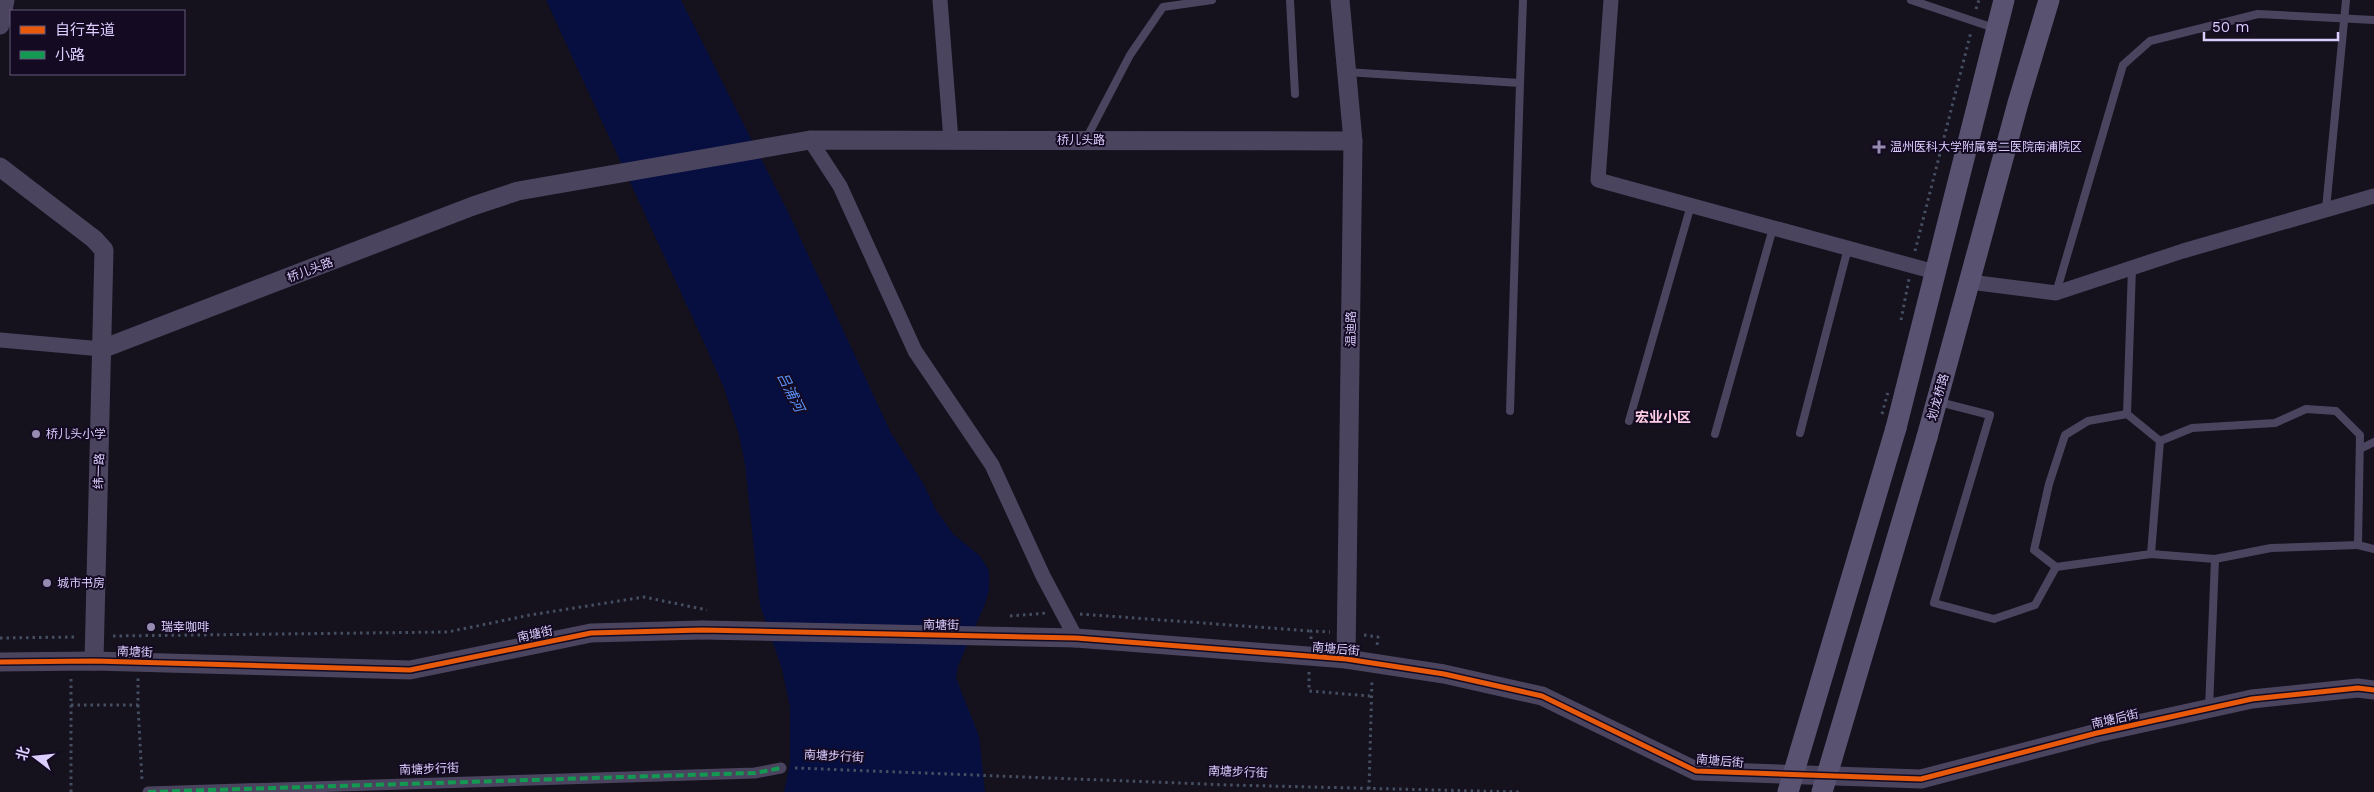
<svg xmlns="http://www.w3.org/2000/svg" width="2374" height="792" font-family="'Work Sans','Noto Sans SC',sans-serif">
<rect width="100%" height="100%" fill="#15111d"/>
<polygon fill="#060f40" points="546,0 681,0 790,216 891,433 923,483 936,510 954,535 979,555 989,570 989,590 985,604 958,666 956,678 979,736 985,792 784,792 790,763 790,707 782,669 760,605 745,464 739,435 724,388 707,349"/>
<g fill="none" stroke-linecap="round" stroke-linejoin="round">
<g stroke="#454f62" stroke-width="3" stroke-dasharray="2.5 4" stroke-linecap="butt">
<polyline points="1976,9 1979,0"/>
<polyline points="1915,251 1971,32"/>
<polyline points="1901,320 1909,279"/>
<polyline points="1080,614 1311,631"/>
<polyline points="1010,616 1047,613"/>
<polyline points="1364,635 1378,637 1377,646"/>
<polyline points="113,636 448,632 530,615 644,597 707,610"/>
<polyline points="0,638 76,637"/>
<polyline points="1311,639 1311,631 1330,632"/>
<polyline points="1309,672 1309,691 1370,696"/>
<polyline points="71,705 138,705 138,678"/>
<polyline points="138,705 142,780"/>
<polyline points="795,768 1229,785 1519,792"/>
<polyline points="1369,789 1372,679"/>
<polyline points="71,792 71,678"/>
</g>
<g stroke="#4b445f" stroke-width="8">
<polyline points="1290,0 1295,94"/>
<polyline points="1911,0 1994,28"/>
<polyline points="1346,72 1520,83 1510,411"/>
<polyline points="1520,83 1523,0"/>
<polyline points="1086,139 1130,55 1163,7 1212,0"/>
<polyline points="2326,209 2346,0"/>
<polyline points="2056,293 2123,65 2150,41 2258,14 2374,20"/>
<polyline points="1939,402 1990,415 1934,603 1994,619 2035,605 2056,567 2151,554 2215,559 2209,709"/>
<polyline points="2127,414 2132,268"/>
<polyline points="1629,421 1691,205"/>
<polyline points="1800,433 1848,248"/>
<polyline points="1715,434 1773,228"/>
<polyline points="2160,441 2192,428 2275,423 2306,409 2336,411 2360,435 2358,545 2374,549"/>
<polyline points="2360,449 2374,442"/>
<polyline points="2215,559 2271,548 2358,545"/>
<polyline points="2056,567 2034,550 2049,484 2065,435 2088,421 2127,414 2160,441 2151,554"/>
</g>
<polyline stroke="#4b445f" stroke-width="11" points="148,792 755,773 781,768"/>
<g stroke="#4b445f" stroke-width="15">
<polyline points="940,0 951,140"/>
<polyline points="1611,0 1598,180 1935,272"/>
<polyline points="810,140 840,186 915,351 992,465 1043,576 1076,638"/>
<polyline points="1970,282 2056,293 2183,251 2374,196"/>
<polyline points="0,340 102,349"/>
</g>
<g stroke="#4b445f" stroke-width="19">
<polyline points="1340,0 1353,141 1346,659"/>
<polyline points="0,25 5,0"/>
<polyline points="0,167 94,239 104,250 94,661"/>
<polyline points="102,349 473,206 518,191 810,140 1353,141"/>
<polyline points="1076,638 1346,659 1444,674 1542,696 1696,771 1921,779 2097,733 2252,699 2358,688 2374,690"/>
<polyline points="0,662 94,661 410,670 591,633 702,630"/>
</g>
<g stroke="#595271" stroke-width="21">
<polyline points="1896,428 2004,0"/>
<polyline points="1927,437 2018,103 2049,0"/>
</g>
<polyline stroke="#454f62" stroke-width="3" stroke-dasharray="2.5 4" stroke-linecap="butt" points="1882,414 1888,392"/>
<polyline stroke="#4b445f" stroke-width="19" points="702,630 1076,638"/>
<g stroke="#595271" stroke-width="21">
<polyline points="1788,792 1896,428"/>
<polyline points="1822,792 1927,437"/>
</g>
<polyline stroke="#139951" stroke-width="4" stroke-dasharray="8 4" stroke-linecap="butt" points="148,792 755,773 781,768"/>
<defs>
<polyline id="cycleway" points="0,662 94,661 410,670 591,633 702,630 1076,638 1346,659 1444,674 1542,696 1696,771 1921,779 2097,733 2252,699 2358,688 2374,690"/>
</defs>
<use href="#cycleway" stroke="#140b23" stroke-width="8"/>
<use href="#cycleway" stroke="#e8590c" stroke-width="5"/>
</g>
<g fill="#968bb0" stroke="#140b23" stroke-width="2">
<path d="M1876.5 139.5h5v5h5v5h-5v5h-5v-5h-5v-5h5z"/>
<circle cx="36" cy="434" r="5"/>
<circle cx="47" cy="583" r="5"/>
<circle cx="151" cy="627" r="5"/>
</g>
<g text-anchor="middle" stroke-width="4" stroke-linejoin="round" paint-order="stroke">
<g font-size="12" fill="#dccdff" stroke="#140b23">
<text x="1081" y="144">桥儿头路</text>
<text transform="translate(310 270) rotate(-21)" y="4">桥儿头路</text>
<text transform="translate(1351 329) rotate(-89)" y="4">温迪路</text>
<text transform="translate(1938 397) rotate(-74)" y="4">划龙桥路</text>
<text transform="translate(99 471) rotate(-88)" y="4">纬一路</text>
<text transform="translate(941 625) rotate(1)" y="4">南塘街</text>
<text transform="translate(535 634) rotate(-12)" y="4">南塘街</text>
<text transform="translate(1336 649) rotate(5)" y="4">南塘后街</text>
<text transform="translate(135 652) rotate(2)" y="4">南塘街</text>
<text transform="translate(2115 719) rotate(-13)" y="4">南塘后街</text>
<text transform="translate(834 756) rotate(3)" y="4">南塘步行街</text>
<text transform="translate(1720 761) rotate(5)" y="4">南塘后街</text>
<text transform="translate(429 769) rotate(-2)" y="4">南塘步行街</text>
<text transform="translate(1238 772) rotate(2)" y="4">南塘步行街</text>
</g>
<g font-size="12" fill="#dccdff" stroke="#140b23" text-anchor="start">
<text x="1890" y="151">温州医科大学附属第二医院南浦院区</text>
<text x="46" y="438">桥儿头小学</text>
<text x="57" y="587">城市书房</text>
<text x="161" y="631">瑞幸咖啡</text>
</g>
<g font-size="14" font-style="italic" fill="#5b95ff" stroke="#140b23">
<text transform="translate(791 392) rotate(63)" y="5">吕浦河</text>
</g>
<g font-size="14" font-weight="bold" fill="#ffcfe5" stroke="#140b23">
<text x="1663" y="422">宏业小区</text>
</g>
</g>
<rect x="10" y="10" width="175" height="65" fill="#140b23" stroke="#64597b"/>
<rect x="20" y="26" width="25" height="8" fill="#e8590c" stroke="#64597b"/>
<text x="55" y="35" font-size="15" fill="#dccdff">自行车道</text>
<rect x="20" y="51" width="25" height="8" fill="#139951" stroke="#64597b"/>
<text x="55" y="60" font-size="15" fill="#dccdff">小路</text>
<g transform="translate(35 757) rotate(286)" stroke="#140b23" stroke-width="4" paint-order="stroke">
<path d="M0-4L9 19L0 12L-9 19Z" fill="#dccdff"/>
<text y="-8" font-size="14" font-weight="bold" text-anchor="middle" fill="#dccdff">北</text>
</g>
<path d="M2204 32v8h134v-8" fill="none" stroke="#dccdff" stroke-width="2.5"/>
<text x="2212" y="32" font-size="15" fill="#dccdff" stroke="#140b23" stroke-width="4" paint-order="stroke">50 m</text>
</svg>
